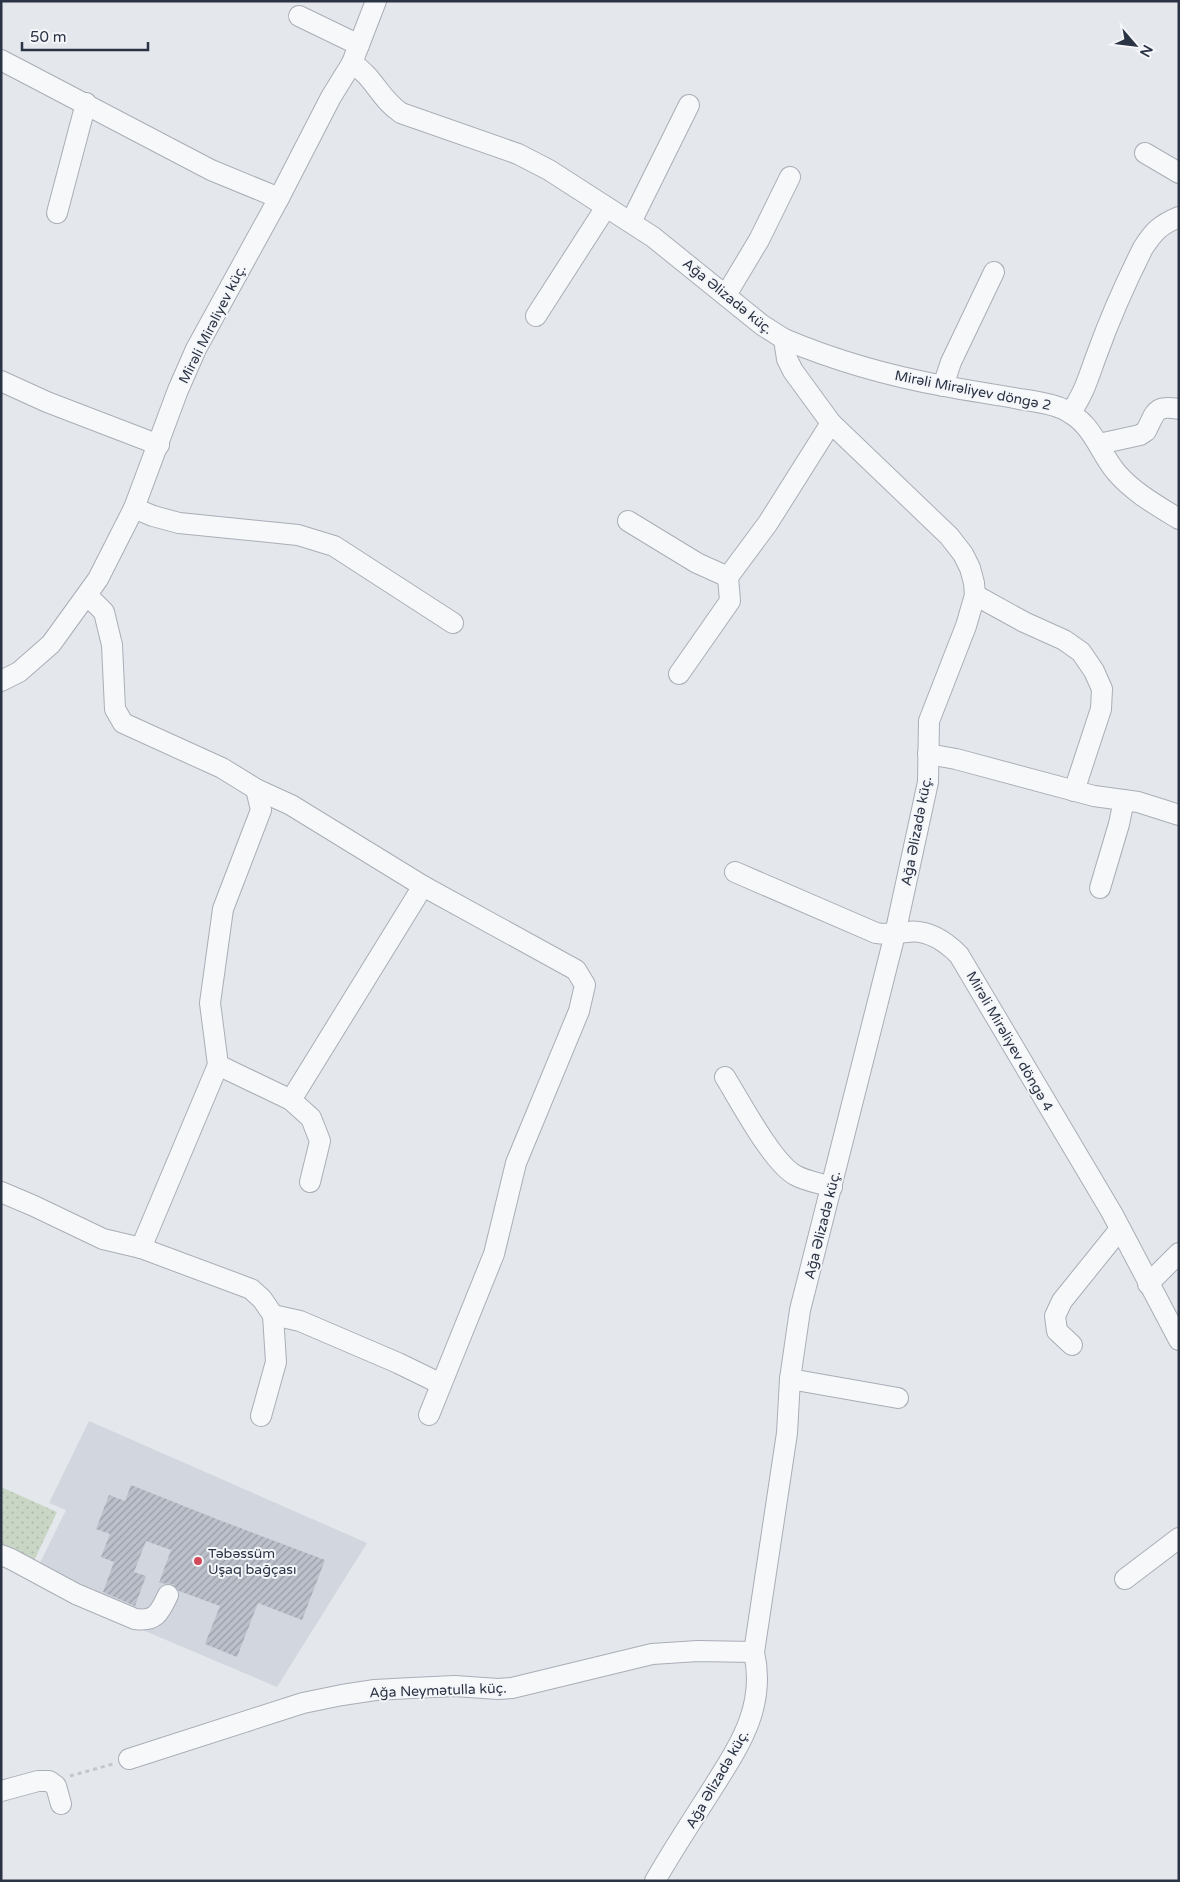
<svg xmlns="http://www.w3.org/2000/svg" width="1180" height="1882" font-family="'Varela Round',sans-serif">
<defs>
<pattern id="grass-dots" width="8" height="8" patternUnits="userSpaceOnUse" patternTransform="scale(1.25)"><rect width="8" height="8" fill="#c9d6c5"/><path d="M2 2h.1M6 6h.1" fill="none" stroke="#adb8ab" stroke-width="1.8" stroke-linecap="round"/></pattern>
<pattern id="building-hatch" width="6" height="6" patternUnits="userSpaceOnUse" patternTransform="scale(1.25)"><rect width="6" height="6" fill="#bbc0ca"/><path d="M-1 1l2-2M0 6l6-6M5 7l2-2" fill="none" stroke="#989da6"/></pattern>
</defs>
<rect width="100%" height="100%" fill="#e4e7ec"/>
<polygon fill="#d2d6de" points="89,1421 367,1543 277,1687 74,1601 32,1579 66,1510 49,1503"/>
<polygon fill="url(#grass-dots)" points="1,1487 57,1512 33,1563 1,1548"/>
<polygon fill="url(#building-hatch)" points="131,1485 219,1520 325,1560 302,1620 258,1603 237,1657 205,1644 220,1606 179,1591 173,1584 159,1583 171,1550 146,1541 134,1572 146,1576 135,1606 103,1592 114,1562 101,1557 110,1534 96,1529 109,1495 125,1501"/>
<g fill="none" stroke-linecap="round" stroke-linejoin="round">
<defs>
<g id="minor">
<polyline points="299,16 359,45"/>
<polyline points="1,60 211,170 279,198"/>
<path d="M 352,63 C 375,78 379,98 401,113 L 518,154 L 549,170 L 653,237 L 762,325 L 784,339 L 787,359 L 793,371 L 831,423 L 949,536 L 963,554 L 970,568 L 974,583 L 975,595 L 966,626 L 929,721 L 928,782 L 895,934 L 800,1310 L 790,1379 L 787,1433 L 754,1652 C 766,1705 741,1743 714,1786 C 694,1818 673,1849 655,1881"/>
<polyline points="1145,153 1179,173"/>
<polyline points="57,213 86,103"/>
<polyline points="631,222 689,105"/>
<polyline points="726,295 759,240 790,177"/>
<polyline points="536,316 606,207"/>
<path d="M 784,339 C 836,361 890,376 944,386 C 969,391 994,394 1019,399 C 1033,401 1050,403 1063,409 C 1094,424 1097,449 1116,472 C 1133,492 1156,505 1179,519"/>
<polyline points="1,381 47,402 159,445"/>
<polyline points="943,386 951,362 994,272"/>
<path d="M 1070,413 C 1084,395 1089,375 1097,354 C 1110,318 1126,282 1143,248 C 1154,231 1160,225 1179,217"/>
<path d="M 1099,444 L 1140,435 L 1146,431 C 1156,412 1154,405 1179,409"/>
<polyline points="134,508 153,516 179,523 298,535 334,546 453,623"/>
<polyline points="628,521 697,563 728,577"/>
<polyline points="87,595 104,612 112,645 115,709 123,723 222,768 256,789 261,810 223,909 210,1003 218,1065 141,1248"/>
<polyline points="975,595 1024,622 1064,640 1081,652 1094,671 1102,689 1101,709 1074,791"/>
<polyline points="679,674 730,601 728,577 768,523 831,423"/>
<polyline points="1,681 19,672 51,644 98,579 134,508 178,390 196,349 279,198 331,97 352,63 376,1"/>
<polyline points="928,754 956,759 1094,796 1138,802 1179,815"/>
<polyline points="256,789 291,805 423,886 576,970 585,985 579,1011 516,1163 494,1254 429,1415"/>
<path d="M 735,872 L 876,933 C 888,935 896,933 907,932 C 928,929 945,941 959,955 L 1112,1213 L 1179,1340"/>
<polyline points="1100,888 1119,824 1124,800"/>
<polyline points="218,1065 291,1100 311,1118 320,1141 310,1182"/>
<path d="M 725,1077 C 740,1101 772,1162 795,1175 C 805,1181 820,1183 832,1187"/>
<polyline points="291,1100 423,886"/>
<polyline points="1,1192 34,1206 103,1239 141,1248 251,1289 262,1299 273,1315 300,1321 398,1363 441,1384"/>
<polyline points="1148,1284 1179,1253"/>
<polyline points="1072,1345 1057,1331 1055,1316 1062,1301 1120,1229"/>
<polyline points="790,1379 898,1398"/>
<polyline points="261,1416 276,1362 273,1315"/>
<path d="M 1,1555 L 11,1559 L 76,1594 L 135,1619 C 156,1622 160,1612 168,1595"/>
<polyline points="1125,1579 1179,1538"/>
<polyline points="129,1759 303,1703 342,1695 375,1690 412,1688 455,1686 498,1689 512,1688 652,1654 698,1651 754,1652"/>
<polyline points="1,1791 38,1781 49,1781 56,1786 61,1804"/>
</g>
</defs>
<use href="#minor" stroke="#a9aeb7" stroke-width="22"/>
<polyline stroke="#c2c5cb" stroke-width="3" stroke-dasharray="4 4" stroke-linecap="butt" points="70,1776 113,1764"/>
<use href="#minor" stroke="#f7f8fa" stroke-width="20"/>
</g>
<circle fill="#d1495b" stroke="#f4f6f9" stroke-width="2" cx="198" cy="1561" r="5"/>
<g text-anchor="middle" stroke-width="4" stroke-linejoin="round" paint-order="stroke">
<g font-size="14" fill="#2b3445" stroke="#f4f6f9">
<text transform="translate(728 296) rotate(39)" y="5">Ağa Əlizadə küç.</text>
<text transform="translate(212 324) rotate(-63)" y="5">Mirəli Mirəliyev küç.</text>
<text transform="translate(973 390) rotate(11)" y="5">Mirəli Mirəliyev döngə 2</text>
<text transform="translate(916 831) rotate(-79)" y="5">Ağa Əlizadə küç.</text>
<text transform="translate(1010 1041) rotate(60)" y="5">Mirəli Mirəliyev döngə 4</text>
<text transform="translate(822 1225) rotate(-76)" y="5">Ağa Əlizadə küç.</text>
<text transform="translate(438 1690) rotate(-2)" y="5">Ağa Neymətulla küç.</text>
<text transform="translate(717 1779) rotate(-60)" y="5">Ağa Əlizadə küç.</text>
</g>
<g font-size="14" fill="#2b3445" stroke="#f4f6f9" text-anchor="start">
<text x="208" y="1558">Təbəssüm<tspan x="208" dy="16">Uşaq bağçası</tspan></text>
</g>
</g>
<rect width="1180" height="1882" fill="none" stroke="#2b3445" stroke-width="5"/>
<g transform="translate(1135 45) rotate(118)" stroke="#f4f6f9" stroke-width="4" paint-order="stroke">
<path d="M0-4L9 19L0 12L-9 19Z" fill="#2b3445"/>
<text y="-8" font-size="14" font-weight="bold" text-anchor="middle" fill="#2b3445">N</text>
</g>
<path d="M22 42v8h126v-8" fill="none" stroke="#2b3445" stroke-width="2.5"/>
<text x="30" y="42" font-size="15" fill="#2b3445" stroke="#f4f6f9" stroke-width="4" paint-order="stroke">50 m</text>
</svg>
